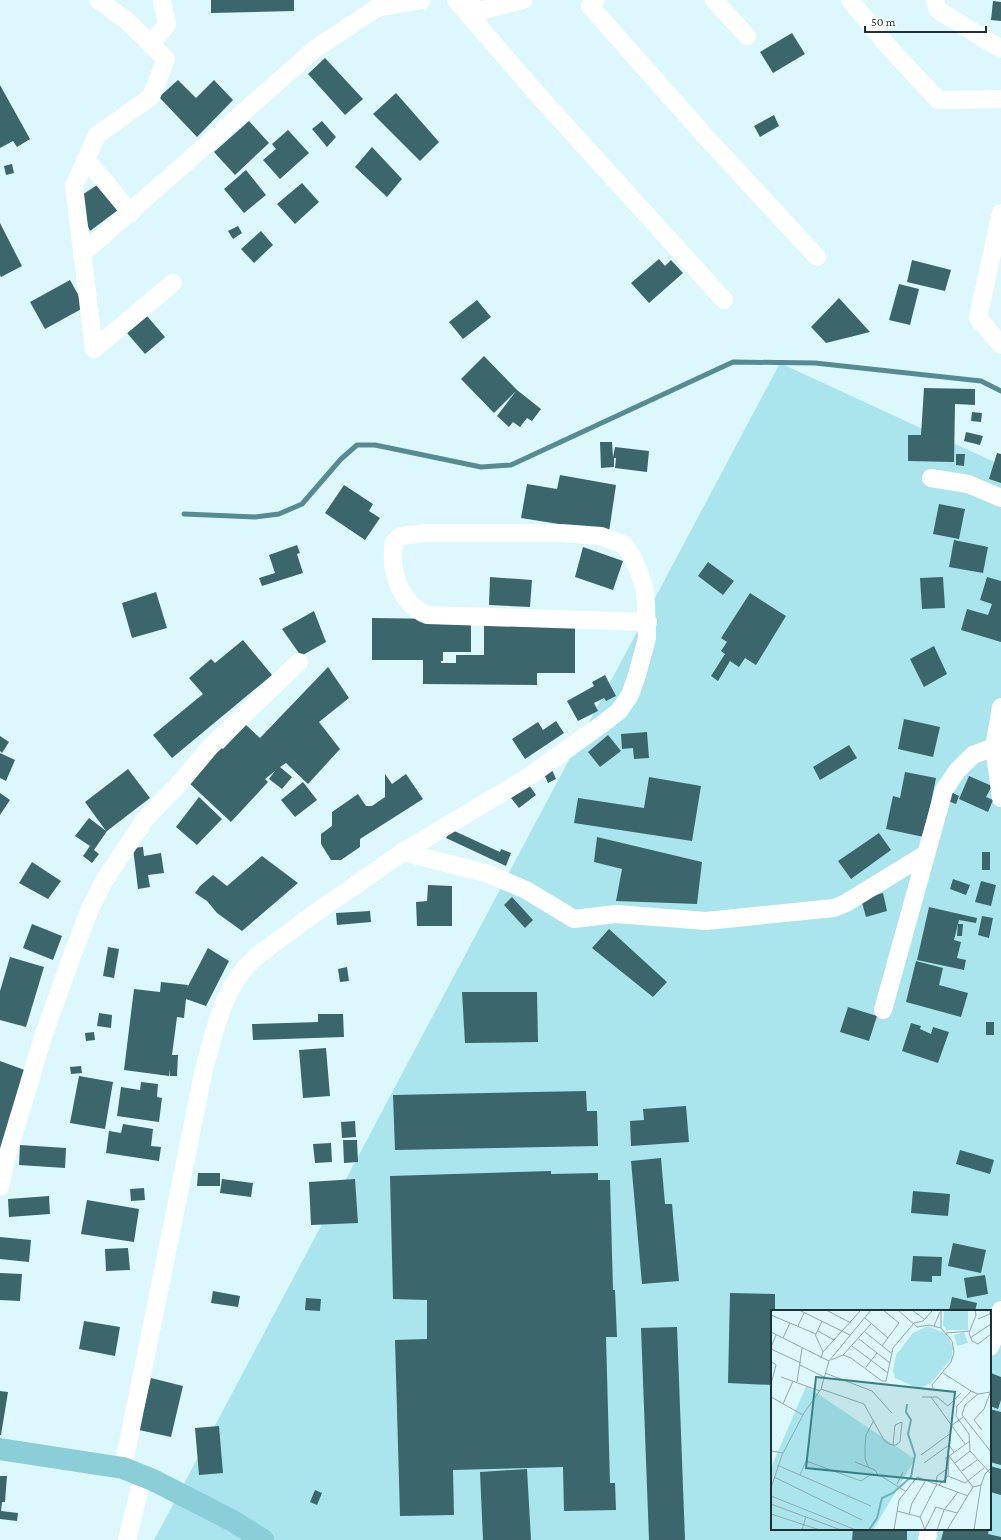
<svg xmlns="http://www.w3.org/2000/svg" width="1001" height="1540" font-family="'Crimson Pro',serif">
<rect width="100%" height="100%" fill="#ddf8fd"/>
<path fill="#aae5ed" fill-rule="evenodd" d="M 780,363 L 1001,465 L 1001,1540 L 154,1540 ZM 772,1311 L 990,1311 L 990,1529 L 772,1529 Z"/>
<g fill="none" stroke-linecap="round" stroke-linejoin="round">
<polyline stroke="#578b93" stroke-width="5" points="184,514 255,517 279,514 302,504 341,459 357,445 375,445 481,467 511,465 733,362 815,363 981,381 1001,391"/>
</g>
<g fill="#3b666c">
<polygon points="211,0 294,0 294,11 211,13"/>
<polygon points="993,1 1001,2 1001,21 991,20"/>
<polygon points="792,33 805,54 773,73 760,52"/>
<polygon points="325,58 363,99 345,115 308,74"/>
<polygon points="178,80 196,98 214,80 233,100 197,137 159,97"/>
<polygon points="0,85 30,139 17,147 13,141 0,148"/>
<polygon points="396,93 439,142 420,161 373,114"/>
<polygon points="774,115 779,126 760,137 754,126"/>
<polygon points="249,121 269,143 235,175 214,152"/>
<polygon points="322,121 336,137 327,147 312,129"/>
<polygon points="288,130 309,153 280,179 263,160 276,149 272,144"/>
<polygon points="372,147 402,179 387,197 355,167"/>
<polygon points="12,164 14,173 6,175 4,166"/>
<polygon points="246,170 266,195 244,213 224,189"/>
<polygon points="302,183 319,202 295,224 277,204"/>
<polygon points="97,185 118,210 90,231 76,199"/>
<polygon points="0,223 22,266 1,277 0,275"/>
<polygon points="238,226 242,233 233,239 228,231"/>
<polygon points="261,231 273,245 254,263 241,249"/>
<polygon points="659,259 665,266 671,260 683,273 649,303 631,283"/>
<polygon points="912,260 951,270 945,291 907,282"/>
<polygon points="70,280 85,307 45,329 30,302"/>
<polygon points="899,284 919,289 910,325 889,320"/>
<polygon points="839,298 870,332 826,343 811,327"/>
<polygon points="477,300 491,317 463,339 449,322"/>
<polygon points="147,316 165,337 145,354 127,333"/>
<polygon points="484,356 517,390 541,409 532,421 527,418 520,427 513,422 509,427 497,416 516,391 494,413 461,379"/>
<polygon points="924,388 975,389 975,405 955,404 954,462 908,461 908,435 921,435"/>
<polygon points="972,412 982,413 981,422 971,421"/>
<polygon points="966,432 983,436 980,445 964,441"/>
<polygon points="600,442 612,442 613,457 615,447 649,451 647,472 615,468 616,458 614,458 614,467 601,468"/>
<polygon points="997,453 1001,454 1001,483 989,479"/>
<polygon points="956,454 965,454 964,466 956,465"/>
<polygon points="560,475 616,485 609,532 521,518 527,484 557,489"/>
<polygon points="344,485 373,504 369,511 380,518 365,540 325,513"/>
<polygon points="939,504 965,509 959,539 933,534"/>
<polygon points="954,540 988,547 983,573 949,567"/>
<polygon points="297,545 300,553 297,554 303,573 262,586 259,578 275,573 269,555"/>
<polygon points="583,547 623,561 613,590 575,577"/>
<polygon points="708,562 734,581 723,595 698,576"/>
<polygon points="490,577 532,580 530,607 489,605"/>
<polygon points="943,577 945,608 922,609 920,578"/>
<polygon points="987,577 1001,581 1001,642 961,630 967,609 988,615 992,604 980,600"/>
<polygon points="156,592 167,628 132,638 122,603"/>
<polygon points="750,593 786,616 756,665 745,658 739,667 730,661 718,681 711,676 725,654 721,651 727,642 721,638"/>
<polygon points="314,611 326,642 301,656 282,629"/>
<polygon points="372,618 443,619 471,623 471,652 443,652 443,661 441,661 441,663 456,663 456,655 484,655 484,624 575,625 575,673 537,673 537,685 423,684 423,660 372,660"/>
<polygon points="243,640 272,675 172,758 153,735 203,694 189,678 211,659 215,663"/>
<polygon points="934,646 947,674 924,687 910,659"/>
<polygon points="328,667 349,698 319,722 340,749 308,784 286,763 280,767 292,777 282,789 269,779 275,771 265,779 268,782 231,822 187,781 219,746 223,749 246,725 260,738"/>
<polygon points="605,675 616,696 606,701 604,698 594,703 598,711 578,721 567,701 594,686 592,682"/>
<polygon points="904,719 940,727 933,757 898,749"/>
<polygon points="556,721 564,733 525,759 512,739 538,722 543,730"/>
<polygon points="647,732 649,758 634,759 633,748 622,749 621,734"/>
<polygon points="608,735 621,751 600,767 588,752"/>
<polygon points="0,736 9,742 2,753 0,751"/>
<polygon points="849,745 857,758 820,780 813,767"/>
<polygon points="0,753 15,760 6,781 0,778"/>
<polygon points="128,769 150,798 107,831 94,850 99,854 92,863 83,856 90,846 75,836 89,818 106,831 85,802"/>
<polygon points="552,770 556,779 548,783 544,774"/>
<polygon points="905,772 936,778 924,837 886,829 893,796 900,798"/>
<polygon points="385,774 392,784 406,774 423,799 360,839 360,847 341,860 331,860 321,844 321,834 332,826 332,812 358,794 366,806 372,806 385,797"/>
<polygon points="969,776 992,786 986,797 993,800 988,812 959,799"/>
<polygon points="649,777 701,786 692,841 574,823 578,798 644,808"/>
<polygon points="303,782 317,800 295,817 281,800"/>
<polygon points="529,785 536,795 519,808 511,798"/>
<polygon points="951,792 959,796 956,804 948,801"/>
<polygon points="0,793 10,800 0,815"/>
<polygon points="199,797 222,819 197,845 176,827"/>
<polygon points="450,829 500,852 501,849 511,853 506,866 446,838"/>
<polygon points="879,833 891,850 851,879 838,861"/>
<polygon points="597,837 702,862 697,904 616,901 622,869 594,862"/>
<polygon points="143,847 144,856 161,853 164,873 148,875 150,887 138,889 133,848"/>
<rect x="982" y="852" width="8" height="18"/>
<polygon points="262,856 298,883 242,931 217,913 207,901 195,893 200,886 213,875 227,886"/>
<polygon points="32,862 61,881 48,899 19,883"/>
<polygon points="953,879 970,885 966,895 950,889"/>
<polygon points="981,881 996,885 991,906 975,902"/>
<polygon points="428,885 452,886 452,926 417,926 416,902 427,901"/>
<polygon points="883,893 887,911 866,917 861,899"/>
<polygon points="512,897 533,920 525,928 504,905"/>
<polygon points="929,907 977,918 976,923 959,920 954,940 961,942 957,958 966,960 964,970 917,960"/>
<polygon points="370,911 371,922 337,925 336,913"/>
<polygon points="982,916 993,918 989,938 978,935"/>
<polygon points="32,924 62,936 53,960 23,948"/>
<polygon points="958,924 963,924 962,936 957,936"/>
<polygon points="609,929 667,982 653,997 592,948"/>
<polygon points="108,947 119,949 114,978 103,976"/>
<polygon points="208,948 229,961 206,1006 186,999 184,1018 177,1017 172,1055 178,1055 177,1076 170,1076 170,1070 169,1076 124,1070 134,989 160,992 161,982 188,985 187,988"/>
<polygon points="10,957 44,967 26,1027 0,1020 0,991"/>
<polygon points="916,961 943,968 939,985 968,993 961,1017 906,1002"/>
<polygon points="347,967 349,981 340,982 338,969"/>
<polygon points="462,992 537,992 538,1042 465,1043"/>
<polygon points="848,1007 877,1016 869,1041 840,1032"/>
<polygon points="99,1013 112,1015 111,1028 97,1026"/>
<polygon points="318,1014 343,1014 344,1037 253,1040 252,1024 318,1022"/>
<rect x="986" y="1022" width="8" height="13"/>
<polygon points="911,1023 921,1026 920,1029 931,1034 933,1027 949,1032 938,1063 902,1051"/>
<polygon points="94,1032 95,1040 86,1041 85,1033"/>
<polygon points="326,1048 330,1096 303,1098 299,1050"/>
<polygon points="0,1061 30,1072 0,1162"/>
<polygon points="81,1066 82,1073 71,1074 70,1067"/>
<polygon points="79,1076 113,1082 105,1129 70,1123"/>
<polygon points="141,1082 158,1084 157,1097 162,1098 159,1122 117,1116 121,1087 140,1090"/>
<polygon points="586,1091 587,1111 597,1111 598,1146 395,1150 393,1095"/>
<polygon points="686,1106 689,1142 631,1146 630,1121 644,1120 643,1109"/>
<polygon points="355,1121 356,1137 342,1138 341,1122"/>
<polygon points="123,1124 153,1129 151,1146 161,1147 159,1161 106,1153 109,1131 121,1133"/>
<polygon points="343,1140 357,1140 358,1162 344,1163"/>
<polygon points="331,1143 332,1162 315,1163 313,1144"/>
<polygon points="20,1145 66,1148 65,1168 19,1165"/>
<polygon points="960,1150 994,1160 990,1174 956,1164"/>
<polygon points="661,1158 665,1204 672,1204 679,1281 642,1284 631,1161"/>
<polygon points="551,1171 551,1174 598,1173 598,1180 610,1180 613,1290 615,1290 617,1337 606,1337 610,1483 615,1483 616,1510 564,1511 563,1467 453,1470 454,1515 400,1516 395,1340 427,1339 427,1300 393,1299 390,1176"/>
<polygon points="198,1173 220,1173 220,1186 197,1186"/>
<polygon points="222,1179 253,1183 251,1197 220,1193"/>
<polygon points="355,1179 358,1223 311,1225 309,1182"/>
<polygon points="144,1188 145,1200 131,1201 130,1189"/>
<polygon points="913,1191 950,1194 948,1216 911,1213"/>
<polygon points="49,1196 50,1214 9,1217 8,1199"/>
<polygon points="87,1200 139,1209 134,1242 81,1234"/>
<polygon points="0,1237 31,1240 29,1262 0,1259"/>
<polygon points="953,1243 986,1250 981,1273 948,1266"/>
<polygon points="128,1248 130,1270 106,1271 105,1249"/>
<polygon points="913,1256 942,1257 941,1276 932,1276 932,1282 911,1281"/>
<polygon points="0,1273 22,1274 20,1301 0,1300"/>
<polygon points="985,1275 988,1294 967,1298 964,1278"/>
<polygon points="213,1291 240,1296 238,1307 211,1303"/>
<polygon points="730,1293 775,1294 775,1311 772,1311 772,1385 728,1383"/>
<polygon points="952,1297 977,1303 975,1311 949,1311"/>
<polygon points="306,1298 321,1299 320,1311 305,1310"/>
<polygon points="84,1321 120,1327 115,1356 79,1349"/>
<polygon points="677,1327 685,1540 649,1540 641,1328"/>
<polygon points="991,1373 1001,1377 1001,1400 998,1409 990,1406"/>
<polygon points="151,1378 183,1386 171,1437 139,1430"/>
<polygon points="0,1391 8,1392 1,1435 0,1435"/>
<polygon points="990,1409 1001,1412 1001,1465 990,1462"/>
<polygon points="219,1426 223,1473 199,1475 195,1428"/>
<polygon points="990,1466 1001,1469 1001,1495 990,1492"/>
<polygon points="527,1469 531,1540 483,1540 480,1472"/>
<polygon points="0,1476 7,1476 5,1502 2,1502 1,1511 18,1513 17,1521 0,1519"/>
<polygon points="315,1490 322,1493 317,1505 310,1502"/>
<polygon points="853,1529 907,1529 907,1540 852,1540"/>
<polygon points="944,1529 989,1529 988,1534 1001,1537 1001,1540 941,1540"/>
</g>
<g fill="none" stroke-linecap="round" stroke-linejoin="round">
<g stroke="#fff" stroke-width="18">
<polyline points="456,0 538,95 724,300"/>
<polyline points="460,0 480,11 523,0"/>
<polyline points="596,0 590,6 705,136 817,257"/>
<polyline points="714,0 747,36"/>
<polyline points="850,0 887,45 938,100 1001,99"/>
<polyline points="935,0 938,10 1001,49"/>
<polyline points="377,8 422,0"/>
<polyline points="150,44 167,25 162,0"/>
<polyline points="86,159 131,213"/>
<polyline points="1001,213 978,318 1001,345"/>
<polyline points="82,254 315,49 377,8 385,0"/>
<polyline points="94,349 74,186 97,135 151,97 166,59 126,20 98,0"/>
<polyline points="94,349 173,283"/>
<polyline points="931,478 968,484 1001,498"/>
<polyline points="1001,707 994,747 1001,798"/>
<polyline points="403,852 489,874 526,890 574,919 616,914 706,921 834,908 846,903 926,854"/>
<polyline points="883,1010 944,790 957,771 973,755 994,747"/>
<polyline points="0,1187 5,1163 43,1037 73,953 90,909 104,881 146,818 179,784 210,747 299,662"/>
<polyline points="990,1347 999,1326 1001,1310"/>
<path d="M 123,1468 L 204,1069 C 217,1025 222,987 257,956 L 311,916 L 403,852 L 530,776 L 605,722 L 619,711 L 630,695 L 637,675 L 647,638 L 646,603 L 644,587 L 639,572 L 632,556 L 624,545 L 601,536 L 561,533 L 426,533 L 401,536 L 394,542 C 389,569 400,604 427,615 L 648,622"/>
<polyline points="127,1540 143,1476"/>
<polyline points="927,1540 929,1529"/>
</g>
<polyline stroke="#8bced7" stroke-width="22" points="0,1449 123,1468 153,1480 233,1521 263,1540"/>
</g>
<g transform="translate(771 1310)">
<rect width="220" height="220" fill="#ddf8fd"/>
<path d="M 173,0 L 197,0 L 197,20 L 176,20 L 172,15 ZM 157,16 L 175,24 L 182,37 L 181,47 L 160,73 L 151,77 L 142,76 L 124,68 L 122,61 L 125,45 L 142,23 ZM 193,22 L 197,33 L 186,36 L 183,25 ZM 35,76 L 144,149 L 102,220 L 0,220 L 0,158 Z" fill="#aae5ed"/>
<path fill="none" stroke="#6fb2bc" stroke-width="2" d="M 98,220 L 106,208 L 111,188 L 122,183 L 140,167 L 144,145 L 137,124 L 140,110 L 135,102 L 136,94"/>
<path fill="none" stroke="#91a8ad" stroke-width="1" d="M 28,0 L 79,25M 55,0 L 80,13M 127,0 L 146,17 L 158,15 L 170,18 L 181,31 L 183,42 L 180,52 L 161,75 L 162,78M 141,0 L 153,9M 170,0 L 170,18M 204,0 L 205,5 L 198,23 L 201,31 L 207,34 L 220,24M 0,5 L 45,24 L 51,11M 94,8 L 117,28M 207,9 L 219,4 L 219,0M 27,16 L 33,3M 163,16 L 169,2M 47,21 L 63,30M 0,22 L 58,51M 94,22 L 120,43M 175,23 L 199,21M 44,24 L 52,42 L 50,48M 12,28 L 19,13M 199,28 L 220,14M 88,29 L 119,53M 81,36 L 117,63M 111,36 L 128,13 L 112,0M 0,37 L 5,25M 0,39 L 30,53M 52,42 L 90,0M 72,45 L 100,14M 60,50 L 72,45 L 80,48 L 111,71 L 115,71 L 122,38 L 143,13 L 152,11 L 162,0M 0,51 L 5,55 L 0,74M 29,55 L 53,67M 95,57 L 106,43M 54,63 L 101,81 L 121,103M 172,63 L 200,81 L 207,84 L 220,82M 10,67 L 49,81M 26,72 L 31,38M 50,79 L 93,94 L 113,130 L 118,134 L 122,135 L 125,135 L 129,132 L 131,112 L 124,115 L 122,135M 200,81 L 186,96 L 185,106 L 198,124 L 199,141 L 220,164M 207,84 L 194,95 L 191,105 L 220,142M 0,87 L 32,105M 151,87 L 166,87 L 177,96 L 190,83M 160,87 L 194,134M 12,94 L 22,71M 180,116 L 192,107M 211,120 L 203,110 L 213,99 L 219,83M 179,131 L 180,117M 0,141 L 12,143M 150,145 L 180,123M 178,146 L 202,177M 174,149 L 199,131M 84,152 L 104,160 L 107,165M 153,153 L 178,135 L 183,142M 184,153 L 199,141M 6,155 L 100,196M 98,158 L 94,149 L 94,137 L 95,125 L 103,110M 191,161 L 206,150M 29,165 L 35,151 L 90,171 L 99,165 L 110,166 L 134,181M 177,166 L 194,173 L 213,158M 177,166 L 178,146M 3,167 L 91,210M 126,174 L 132,162M 165,174 L 166,166 L 177,158M 168,175 L 177,166M 0,178 L 11,145 L 33,103 L 50,79 L 58,51 L 100,0M 0,186 L 85,220M 0,194 L 70,220M 126,201 L 149,207 L 154,220M 0,204 L 49,220M 138,204 L 141,193 L 155,170M 149,207 L 166,174M 154,219 L 165,197 L 186,203M 31,220 L 35,206M 123,220 L 128,190 L 146,167 L 197,186M 166,220 L 173,200 L 187,182M 176,220 L 202,177 L 210,175M 203,220 L 210,175 L 214,164 L 220,158"/>
<path fill="#387f89" fill-opacity="0.15" stroke="#387f89" stroke-width="2" d="M 45,67 L 184,82 L 174,172 L 35,158 Z"/>
<rect width="220" height="220" fill="none" stroke="#1f3134" stroke-width="2"/>
</g>
<path d="M865 26v6h121v-6" fill="none" stroke="#1f3134" stroke-width="2"/>
<text x="871" y="26" font-size="12" fill="#1f3134" stroke="#ffffff" stroke-width="3" paint-order="stroke">50 m</text>
</svg>
